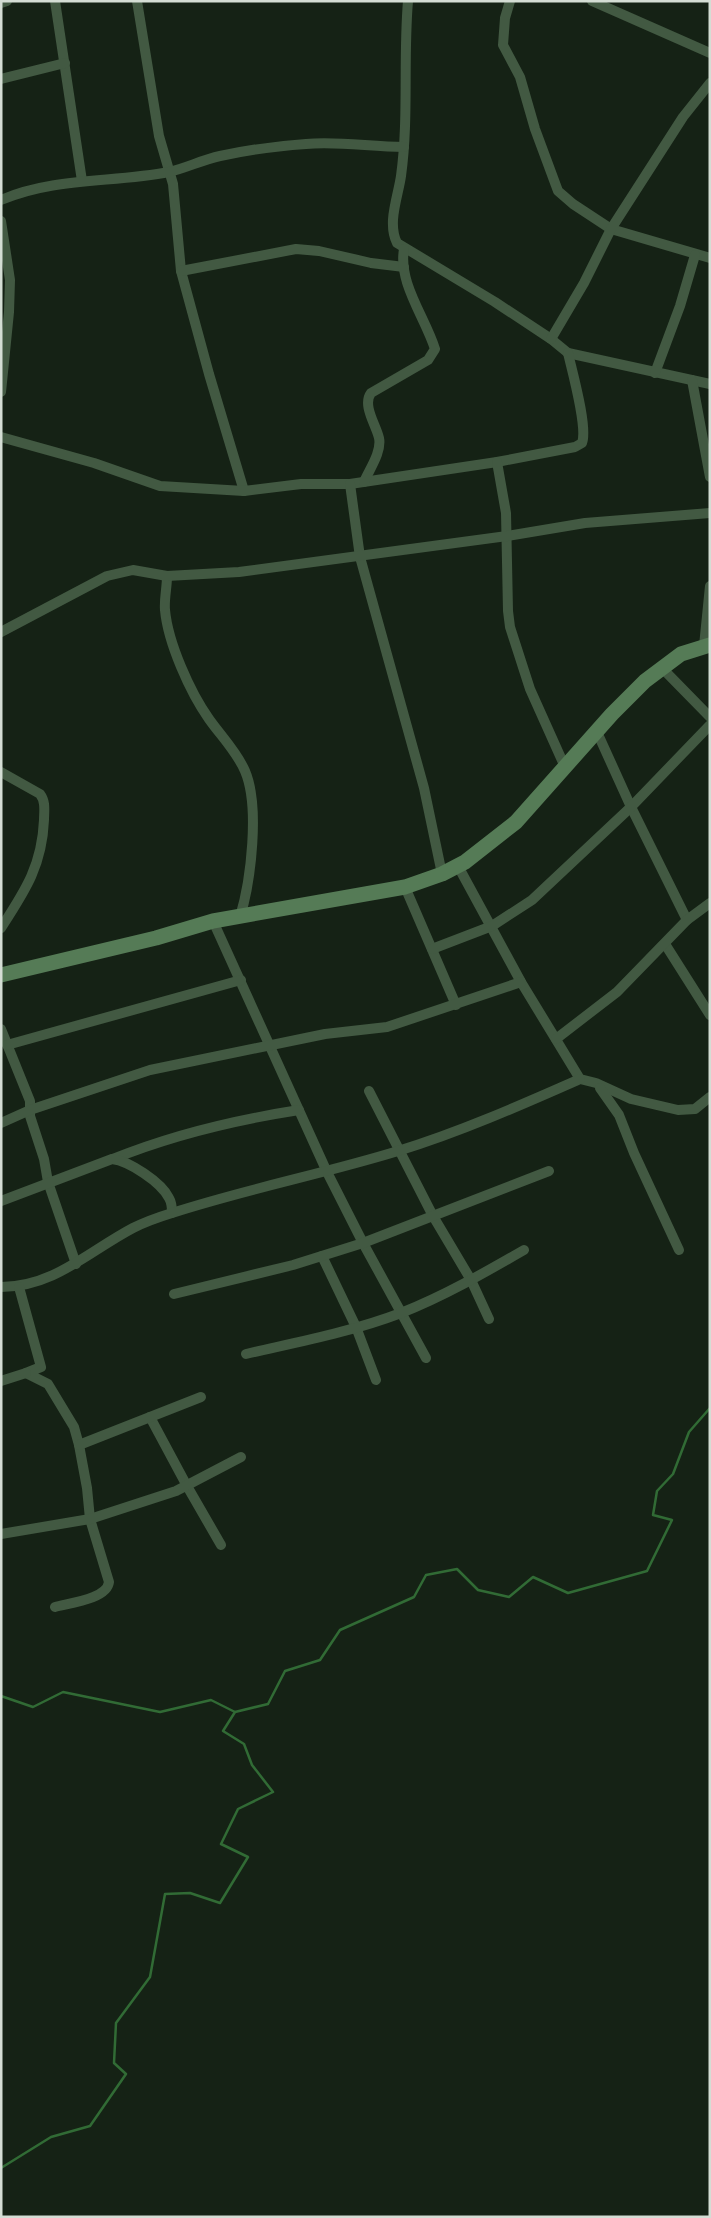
<svg xmlns="http://www.w3.org/2000/svg" width="711" height="2218" font-family="'IBM Plex Sans',sans-serif">
<rect width="100%" height="100%" fill="#152215"/>
<g fill="none" stroke-linecap="round" stroke-linejoin="round">
<g stroke="#316b35" stroke-width="2.5">
<polyline points="1,1696 33,1707 63,1692 160,1712 211,1700 235,1712"/>
<polyline points="1,2168 51,2137 90,2126 126,2074 114,2063 116,2023 150,1977 165,1894 190,1893 220,1903 248,1857 221,1844 238,1809 273,1792 252,1765 244,1744 223,1731 235,1712 268,1704 285,1671 320,1660 340,1630 414,1597 426,1575 457,1569 478,1590 509,1597 533,1577 568,1593 647,1571 672,1520 653,1515 657,1491 673,1474 689,1432 710,1408"/>
</g>
<g stroke="#425942" stroke-width="10">
<polyline points="55,1 82,181"/>
<polyline points="137,1 159,136 173,184 181,271 209,374 244,491"/>
<path d="M 408,1 C 403,60 409,118 401,176 C 398,197 387,223 397,243 L 495,302 L 551,339 L 568,353 L 710,384"/>
<polyline points="510,1 505,18 503,45 520,77 535,129 558,191 573,204 611,229 710,258"/>
<polyline points="592,1 710,53"/>
<polyline points="1,3 7,1"/>
<polyline points="1,79 65,63"/>
<path d="M 1,200 C 54,177 113,183 169,172 C 186,168 202,160 220,156 C 247,150 278,146 306,144 C 339,141 371,147 404,147"/>
<polyline points="1,221 10,280 9,312 1,392"/>
<polyline points="181,271 296,249 319,251 371,263 404,267"/>
<polyline points="551,339 584,283 611,229 683,117 710,83"/>
<polyline points="655,373 680,306 695,255"/>
<polyline points="692,380 710,477"/>
<path d="M 1,437 L 94,463 L 160,486 L 244,491 L 301,484 L 350,484 L 497,462 L 575,447 L 582,443 C 588,427 572,371 568,353"/>
<polyline points="497,462 506,513 508,611 510,627 530,689 565,767"/>
<path d="M 364,482 C 369,470 382,452 379,438 C 376,425 362,405 371,393 L 428,360 L 435,349 C 425,317 398,283 404,249"/>
<polyline points="350,484 360,557 424,788 442,874"/>
<path d="M 167,576 C 167,588 164,599 165,610 C 168,643 190,692 209,719 C 221,736 237,752 245,771 C 260,806 251,881 240,917"/>
<polyline points="1,632 107,576 133,570 167,576 239,572 507,536 585,523 710,513"/>
<polyline points="704,646 710,586"/>
<polyline points="662,668 710,717"/>
<polyline points="597,732 631,807 687,920"/>
<path d="M 1,772 L 40,794 C 46,802 44,811 44,820 C 42,866 25,891 1,928"/>
<polyline points="458,866 521,982 580,1079 596,1083 631,1099 678,1110 695,1109 710,1097"/>
<polyline points="405,887 456,1005"/>
<polyline points="213,921 327,1172 363,1243 426,1358"/>
<polyline points="665,944 710,1015"/>
<polyline points="432,949 492,926 532,900 631,807 710,725"/>
<polyline points="1,1029 30,1101 30,1116 44,1159 48,1182 76,1264"/>
<polyline points="556,1039 617,992 687,920 710,903"/>
<polyline points="7,1045 241,980"/>
<polyline points="600,1088 619,1115 634,1153 679,1250"/>
<polyline points="369,1091 433,1216 471,1280 489,1319"/>
<polyline points="1,1123 30,1110 150,1070 325,1034 387,1027 521,982"/>
<path d="M 113,1159 C 172,1135 235,1120 299,1110"/>
<path d="M 1,1201 L 112,1159 C 129,1161 161,1182 169,1198 C 172,1203 172,1208 172,1213"/>
<polyline points="322,1256 356,1327 376,1380"/>
<path d="M 1,1287 C 54,1287 89,1251 133,1228 C 145,1222 159,1217 172,1213 C 246,1189 323,1174 398,1151 C 460,1132 521,1105 580,1079"/>
<path d="M 19,1287 L 41,1367 L 26,1373 L 48,1384 L 74,1427 L 79,1445 L 87,1488 L 90,1519 L 109,1582 C 107,1599 70,1603 55,1607"/>
<polyline points="174,1294 293,1265 363,1243 549,1171"/>
<path d="M 246,1354 C 298,1342 351,1332 401,1313 C 444,1296 484,1273 524,1250"/>
<polyline points="1,1381 26,1373"/>
<polyline points="150,1417 187,1486 221,1545"/>
<polyline points="79,1445 201,1397"/>
<polyline points="1,1534 90,1519 176,1491 241,1457"/>
</g>
<polyline stroke="#557b56" stroke-width="15" points="1,975 156,938 213,921 405,887 442,874 465,862 516,822 612,714 645,681 681,654 710,645"/>
</g>
<rect width="711" height="2218" fill="none" stroke="#d4ddd4" stroke-width="5"/>
</svg>
